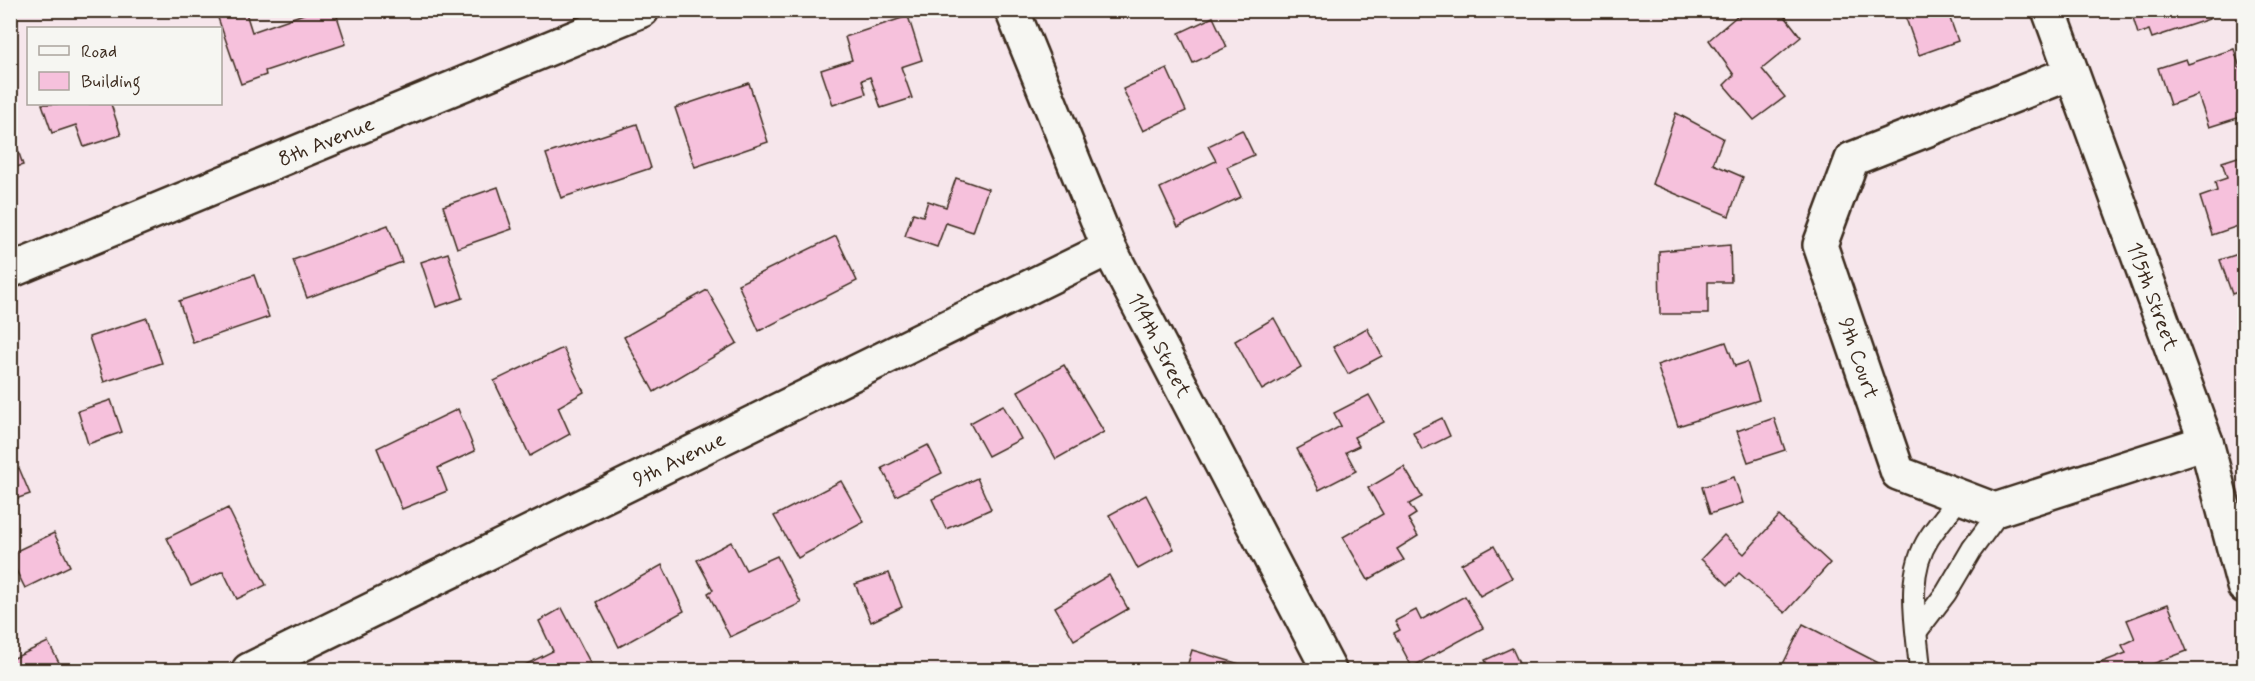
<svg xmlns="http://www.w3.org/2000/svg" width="2255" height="681" font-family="Mynerve,sans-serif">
<rect width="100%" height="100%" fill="#f6e6eb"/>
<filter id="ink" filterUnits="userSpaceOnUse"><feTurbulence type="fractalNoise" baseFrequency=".0167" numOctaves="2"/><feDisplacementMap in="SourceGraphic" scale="12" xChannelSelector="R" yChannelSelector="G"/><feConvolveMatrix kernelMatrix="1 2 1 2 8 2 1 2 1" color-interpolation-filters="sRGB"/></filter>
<g filter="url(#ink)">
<g fill="#f6c1dc" stroke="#3b2a1e" stroke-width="1.5">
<polygon points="230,10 245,10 252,32 315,10 335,10 346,44 265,71 266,75 241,84 217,15"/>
<polygon points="1744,10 1780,10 1801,37 1762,69 1785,97 1754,120 1724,85 1734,75 1709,40"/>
<polygon points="1903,10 1947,10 1958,41 1919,55"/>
<polygon points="2142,10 2206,10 2209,19 2152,38 2149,30 2138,34 2132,14"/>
<polygon points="908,16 922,60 901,67 912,98 881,108 870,77 862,80 866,94 833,105 821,70 852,60 845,37"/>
<polygon points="1213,17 1227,47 1193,63 1179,33"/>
<polygon points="2234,49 2244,80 2244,116 2209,127 2198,95 2170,105 2158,68 2186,59 2188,64"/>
<polygon points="1167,69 1186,111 1143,131 1123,89"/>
<polygon points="749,83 768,142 695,167 675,108"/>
<polygon points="42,104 111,104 121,135 84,147 76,125 52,133"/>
<polygon points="1676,113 1723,138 1713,164 1743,177 1729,216 1652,184"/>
<polygon points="637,124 651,168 561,198 546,154"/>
<polygon points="10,127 23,165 10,169"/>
<polygon points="1242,130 1254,155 1227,167 1241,197 1178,227 1160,188 1216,161 1208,146"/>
<polygon points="2244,155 2244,224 2212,235 2200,197 2217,191 2215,182 2227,178 2222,162"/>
<polygon points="956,178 988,189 973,232 946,223 937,247 905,236 913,213 923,216 928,201 946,207"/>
<polygon points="498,187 512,229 457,248 443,206"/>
<polygon points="388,225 402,262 307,298 293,260"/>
<polygon points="836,236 857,281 759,331 738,284"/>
<polygon points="1730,245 1731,282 1708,282 1708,314 1660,314 1659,251"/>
<polygon points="2244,252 2244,290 2232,294 2220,260"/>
<polygon points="448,253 463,298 436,307 421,262"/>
<polygon points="254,275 269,317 193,343 179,301"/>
<polygon points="707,290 737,343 654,392 624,337"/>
<polygon points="147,318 162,363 104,382 89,337"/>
<polygon points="1274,318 1301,367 1262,390 1235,341"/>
<polygon points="1367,328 1382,356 1348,374 1333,347"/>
<polygon points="1726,342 1735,366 1747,362 1759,400 1678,426 1657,365"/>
<polygon points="563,348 584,392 558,407 570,434 530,456 494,381"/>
<polygon points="1064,365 1104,432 1056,459 1018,391"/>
<polygon points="1369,395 1384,422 1354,437 1359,446 1346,452 1356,471 1319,490 1297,449 1341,426 1334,413"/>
<polygon points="111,400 122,432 88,444 78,411"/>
<polygon points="1003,405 1021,439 988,456 970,423"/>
<polygon points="458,409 475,451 438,468 447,491 402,509 377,448"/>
<polygon points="1442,418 1450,436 1422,450 1413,432"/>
<polygon points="1774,418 1785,450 1748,462 1737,431"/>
<polygon points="928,445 942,473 896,496 882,468"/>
<polygon points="1404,467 1422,497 1409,504 1416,514 1408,519 1418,536 1397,549 1404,560 1368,580 1343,537 1383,514 1368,488"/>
<polygon points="19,468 30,494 10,501 10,472"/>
<polygon points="1734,477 1743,503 1710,514 1702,487"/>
<polygon points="977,478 991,509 946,529 932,499"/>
<polygon points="841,481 864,522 798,558 774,516"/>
<polygon points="1146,495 1174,549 1138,569 1109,515"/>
<polygon points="228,508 266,585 237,599 223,571 191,586 167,538"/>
<polygon points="1779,516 1830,563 1785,613 1739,573 1728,585 1701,559 1724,535 1744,554"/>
<polygon points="54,533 70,566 25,588 10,558 10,554"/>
<polygon points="731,542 746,570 777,556 801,603 730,637 708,593 713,590 697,560"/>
<polygon points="1494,546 1512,578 1480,596 1461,564"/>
<polygon points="662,565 684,611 619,647 596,602"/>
<polygon points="889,573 902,607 871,622 855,584"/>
<polygon points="1109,575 1128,609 1074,640 1055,607"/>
<polygon points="1465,596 1483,628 1412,667 1394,633 1400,630 1395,621 1416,610 1421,620"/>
<polygon points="2168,604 2187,651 2137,670 2099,670 2097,664 2126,653 2122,645 2135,639 2127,620"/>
<polygon points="562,608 594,670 515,670 553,651 539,621"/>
<polygon points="1803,624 1892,670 1780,670"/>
<polygon points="48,642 63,670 10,670 10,660"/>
<polygon points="1512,648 1522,670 1490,670 1485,660"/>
<polygon points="1192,650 1243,665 1241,670 1186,670"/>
</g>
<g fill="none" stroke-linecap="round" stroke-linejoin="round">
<defs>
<g id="service">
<polyline points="1917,631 1946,593 1972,549 2003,507"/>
<path d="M 1920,670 C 1917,628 1904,576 1929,538 C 1938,524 1950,511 1960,497"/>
</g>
<g id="minor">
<polyline points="1012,10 1109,248 1329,670"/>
<polyline points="2049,10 2206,442 2244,586"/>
<polyline points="2071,73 1852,159 1820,245 1898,473 1995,510 2206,442"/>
<polyline points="10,271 642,10"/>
<polyline points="249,670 1109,248"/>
</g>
</defs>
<use href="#service" stroke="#3b2a1e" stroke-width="24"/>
<use href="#minor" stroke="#3b2a1e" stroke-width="38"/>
<use href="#service" stroke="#f6f6f2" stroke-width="20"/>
<use href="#minor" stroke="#f6f6f2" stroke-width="33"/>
</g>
</g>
<g text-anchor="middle" stroke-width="4.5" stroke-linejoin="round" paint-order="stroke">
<g font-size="21" fill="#3b2a1e" stroke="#f6f6f2">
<text transform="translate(326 141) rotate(-22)" y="7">8th Avenue</text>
<text transform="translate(2153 296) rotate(70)" y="7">115th Street</text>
<text transform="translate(1160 345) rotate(63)" y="7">114th Street</text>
<text transform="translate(1859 358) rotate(71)" y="7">9th Court</text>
<text transform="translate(679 459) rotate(-26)" y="7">9th Avenue</text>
</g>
</g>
<rect width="2255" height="681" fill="none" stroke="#f6f6f2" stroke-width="36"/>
<rect x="18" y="18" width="2219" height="645" fill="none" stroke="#3b2a1e" stroke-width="2" filter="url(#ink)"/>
<rect x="27" y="27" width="195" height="78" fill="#f6f6f2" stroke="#aba49d" stroke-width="1.5"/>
<rect x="39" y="46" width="30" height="9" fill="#f6f6f2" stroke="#aba49d" stroke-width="1.5"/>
<text x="81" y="57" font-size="18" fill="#3b2a1e">Road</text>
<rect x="39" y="72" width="30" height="18" fill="#f6c1dc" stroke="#aba49d" stroke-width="1.5"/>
<text x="81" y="87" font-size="18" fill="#3b2a1e">Building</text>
</svg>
